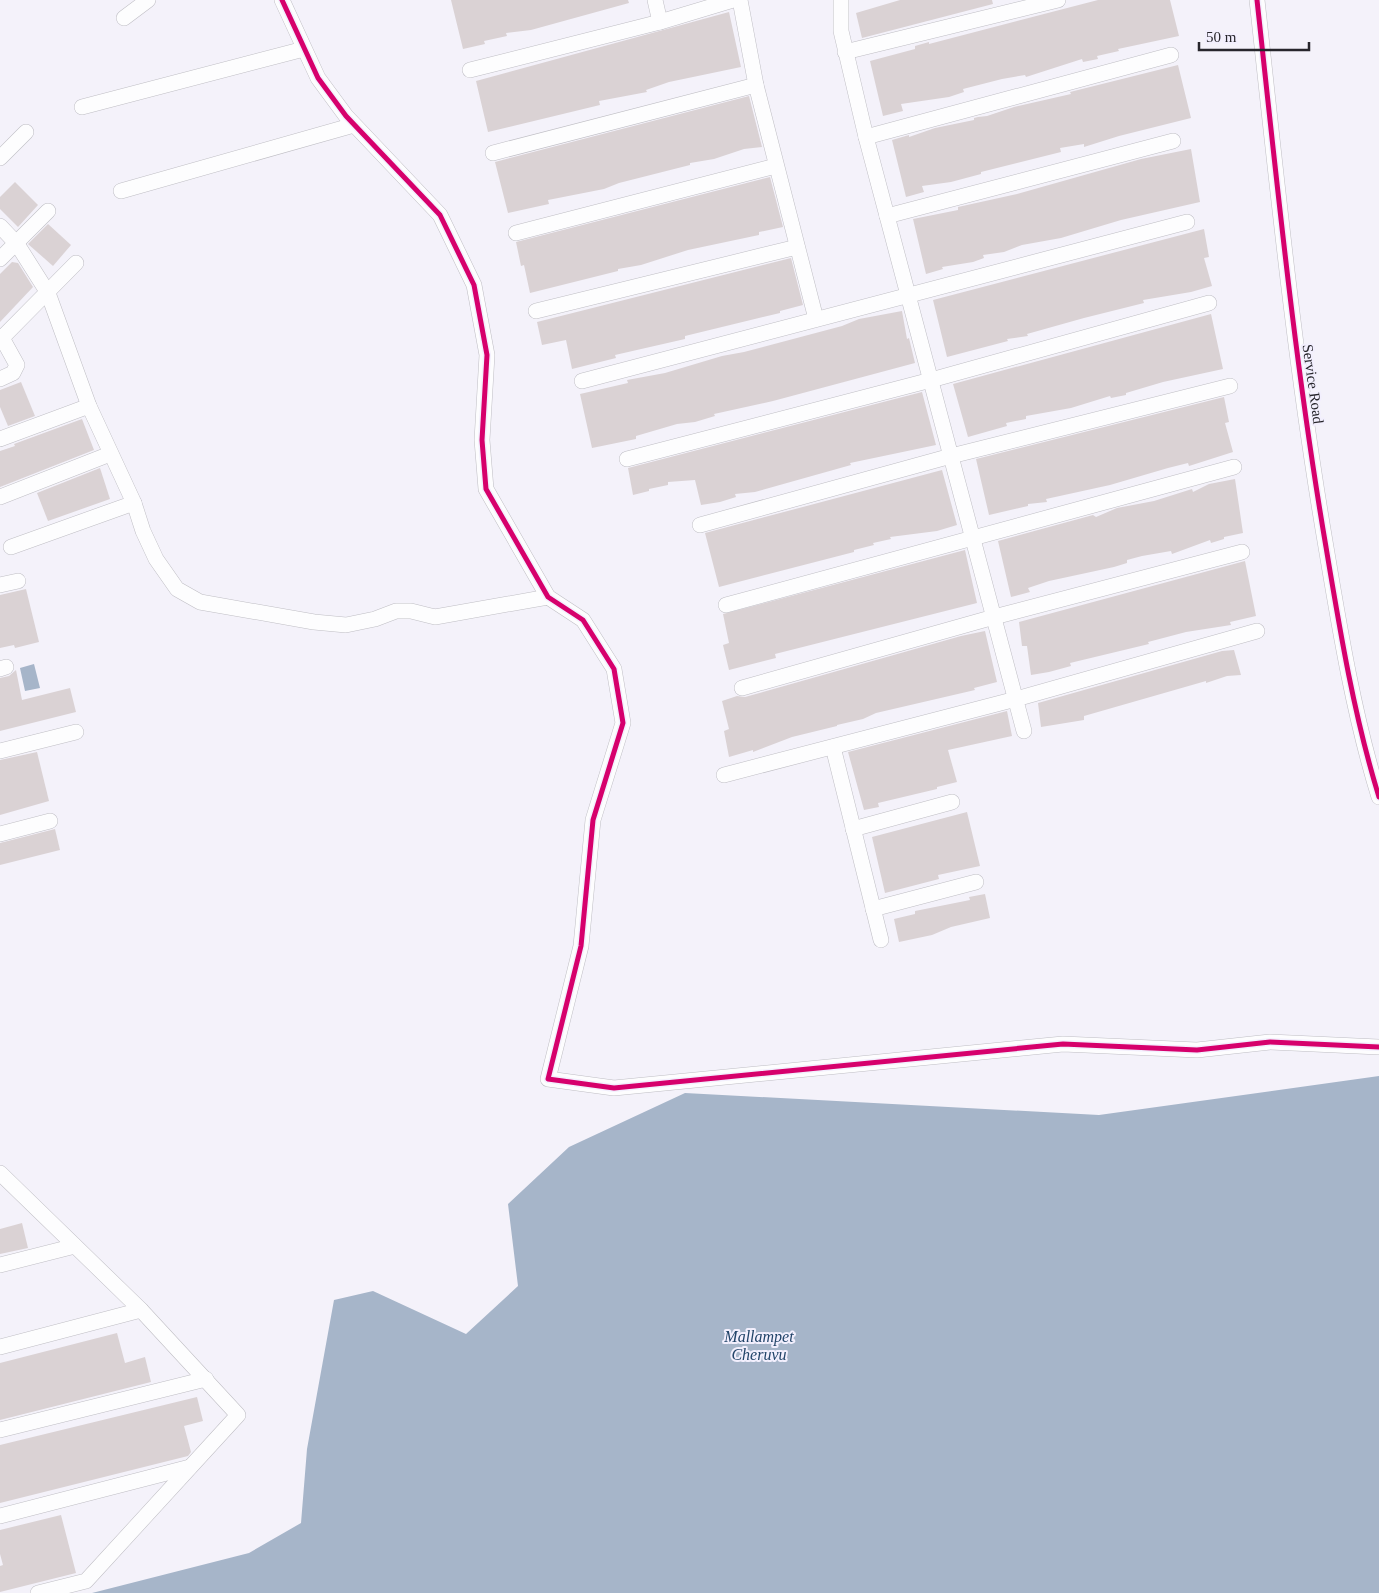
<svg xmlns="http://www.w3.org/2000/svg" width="1379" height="1593" font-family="Georgia,serif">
<rect width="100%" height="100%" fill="#f4f2fa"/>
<g fill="#a6b5c9">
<polygon points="34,664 40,688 25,691 20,668"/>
<polygon points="1379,1076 1379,1593 92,1593 249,1553 301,1523 307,1449 334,1300 373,1291 466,1334 518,1286 508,1204 569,1147 685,1093 1099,1115"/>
</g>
<g fill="#dad2d4">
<polygon points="451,0 628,0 629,3 531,30 506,33 507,36 484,41 485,44 463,49"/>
<polygon points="900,0 992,0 993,4 862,38 856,13"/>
<polygon points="1098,0 1170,0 1179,36 1118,49 1119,51 1097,56 1098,59 1083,62 1082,59 1026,77 1025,75 1002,79 963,89 964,92 949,97 901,104 903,111 883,116 870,61 915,49 915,46 929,42 929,44"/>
<polygon points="729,12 741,67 669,82 646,90 647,92 599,101 600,105 488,132 476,81"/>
<polygon points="1178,65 1191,118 1119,136 1084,147 1084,144 1060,148 1061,152 981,172 981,174 951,182 922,186 924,192 906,197 892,140 909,135 909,137 935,128 974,120 974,118 978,117 987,116 1014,107 1071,94 1070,92"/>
<polygon points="749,96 762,147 744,149 714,159 690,163 690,165 619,183 604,189 548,200 549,204 508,213 495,162"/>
<polygon points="1191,149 1200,202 1121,220 1061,238 1022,245 1004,252 983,255 984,258 973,262 942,267 943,269 926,274 913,219 958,210 958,207 1017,194 1141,159"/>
<polygon points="770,177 783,227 759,232 759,235 688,250 641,265 618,269 618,271 530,293 524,265 521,266 516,242"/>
<polygon points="15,182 38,205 18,227 0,209 0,197"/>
<polygon points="48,224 71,245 53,266 28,244"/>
<polygon points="1204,229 1209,257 1204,258 1212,286 1191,292 1143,300 1144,303 1084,318 1027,334 1028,336 1007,339 1008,341 947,357 933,300"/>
<polygon points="791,258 803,305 780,311 780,313 685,336 685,339 615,355 616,358 572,369 566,340 542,345 537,322"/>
<polygon points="12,262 18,263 33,287 0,322 0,274"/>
<polygon points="902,311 907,339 909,338 915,363 773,401 714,414 715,416 695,422 677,424 636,436 636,439 592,448 580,394 628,383 627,380 665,373 722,356 744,352 842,326 859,319"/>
<polygon points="1211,314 1223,369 1163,382 1126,393 1126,395 1111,398 1110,396 1071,408 1026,416 1026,419 1006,423 1007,426 968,437 953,384"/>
<polygon points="21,382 35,416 8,426 0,407 0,390"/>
<polygon points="922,392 936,445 850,463 851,465 755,492 735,494 736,497 720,502 701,505 695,480 668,482 668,485 649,489 649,491 633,495 628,468"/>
<polygon points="1224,397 1229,422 1225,423 1233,452 1189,466 1188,463 1168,468 1110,485 1046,499 1047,502 1028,504 1028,506 989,515 976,459"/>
<polygon points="82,419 94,450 0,487 0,451 15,446 14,444"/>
<polygon points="100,468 110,499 48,521 37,493"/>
<polygon points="942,470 957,525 937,531 890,537 891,539 873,543 874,545 854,550 854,552 719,587 705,533"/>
<polygon points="1235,479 1243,533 1224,537 1224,539 1211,543 1210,540 1172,554 1171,551 1142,556 1127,560 1127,563 1114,567 1049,581 1028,588 1030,592 1011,597 998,541 1093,515 1096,517 1117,508 1154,501 1192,489 1193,492 1209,484"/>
<polygon points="965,550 977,603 775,654 776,658 729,670 723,645 729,643 723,614"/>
<polygon points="1245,561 1256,616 1230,622 1231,625 1186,632 1148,642 1149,644 1070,663 1071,666 1049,672 1031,675 1027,646 1022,646 1019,622"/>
<polygon points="26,589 39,642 15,648 14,645 0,648 0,595"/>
<polygon points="985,631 997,682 974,688 975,690 876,713 863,719 837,725 837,726 792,737 753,752 753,750 729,757 724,731 729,729 722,701 737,696 745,697 961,636"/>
<polygon points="1234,650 1241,675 1227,676 1206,683 1206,681 1084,716 1084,720 1041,727 1038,703 1222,651"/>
<polygon points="16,670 22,700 70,688 76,712 0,731 0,678 9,676"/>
<polygon points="1007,711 1012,736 948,750 957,782 937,787 937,789 878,803 879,807 864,810 848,752"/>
<polygon points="37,752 49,801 0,815 0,760"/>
<polygon points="967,812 980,866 938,875 939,879 885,893 872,837"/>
<polygon points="55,829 60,850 0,865 0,843"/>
<polygon points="985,894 990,918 951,927 932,935 899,942 894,919 915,914 915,911 970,900 969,897"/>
<polygon points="22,1223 28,1248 0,1254 0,1229"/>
<polygon points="117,1333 125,1363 145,1357 151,1382 0,1420 0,1363"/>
<polygon points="197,1397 203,1421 184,1426 191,1452 188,1456 0,1503 0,1445"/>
<polygon points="61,1515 76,1573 0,1592 0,1566 3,1565 0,1554 0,1530"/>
</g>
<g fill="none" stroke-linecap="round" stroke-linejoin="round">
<defs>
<g id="minor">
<polyline points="282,0 318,78 346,116 440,215 474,285 487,355 482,440 486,489 548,597 583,620 614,669 623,723 593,820 581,946 548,1079 614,1088 1063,1044 1197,1050 1270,1042 1379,1047"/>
<polyline points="655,0 660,22"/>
<polyline points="740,0 756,85 816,319"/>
<polyline points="841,0 841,31 866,137 1024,731"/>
<path d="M 1257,0 C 1277,183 1295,366 1326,547 C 1340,631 1354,716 1379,797"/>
<polyline points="124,18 148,0"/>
<polyline points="845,52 1058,0"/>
<polyline points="470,70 660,22 733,0"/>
<polyline points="82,107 304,49"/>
<polyline points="866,137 1171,55"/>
<polyline points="493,153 756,85"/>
<polyline points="0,158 26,132"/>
<polyline points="121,191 354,125"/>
<polyline points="887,216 1173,141"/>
<polyline points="0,226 17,244 48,293 89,406 134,503 143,531 156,559 177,589 200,602 314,622 346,625 375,619 396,611 411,611 435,617 548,597"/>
<polyline points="516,233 776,166"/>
<polyline points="0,259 48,211"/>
<polyline points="536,311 797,247"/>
<polyline points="0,340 76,263"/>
<polyline points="0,379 13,373 17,365 2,338"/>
<polyline points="582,381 1187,222"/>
<polyline points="0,439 89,406"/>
<polyline points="627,459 931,380 1209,303"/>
<polyline points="0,497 110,454"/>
<polyline points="700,525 951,456 1230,386"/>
<polyline points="11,547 134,503"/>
<polyline points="0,585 18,581"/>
<polyline points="726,605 1234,467"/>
<polyline points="0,669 6,667"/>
<polyline points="742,688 994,617 1242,552"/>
<polyline points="833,747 881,940"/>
<polyline points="0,751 76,732"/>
<polyline points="724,775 1016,699 1257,631"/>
<polyline points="853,829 952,802"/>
<polyline points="0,834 50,821"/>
<polyline points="873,909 976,882"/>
<polyline points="0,1173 141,1310 238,1415 86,1581 38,1593"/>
<polyline points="0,1265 75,1246"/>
<polyline points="0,1347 141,1310"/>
<polyline points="0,1430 206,1379"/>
<polyline points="0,1516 190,1467"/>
</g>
</defs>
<use href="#minor" stroke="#bfbec4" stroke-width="16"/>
<use href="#minor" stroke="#fdfdfe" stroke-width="15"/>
<defs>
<g id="cycleway">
<polyline points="282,0 318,78 346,116 440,215 474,285 487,355 482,440 486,489 548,597 583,620 614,669 623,723 593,820 581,946 548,1079 614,1088 1063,1044 1197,1050 1270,1042 1379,1047"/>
<path d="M 1257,0 C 1277,183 1295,366 1326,547 C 1340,631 1354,716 1379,797"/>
</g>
</defs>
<use href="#cycleway" stroke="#f2effd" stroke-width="8"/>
<use href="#cycleway" stroke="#d6006c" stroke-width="5"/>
</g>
<g text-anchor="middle" stroke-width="4" stroke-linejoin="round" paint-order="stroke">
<g font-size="15" fill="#27262c" stroke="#f2effd">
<text transform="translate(1313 384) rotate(82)" y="5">Service Road</text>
</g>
<g font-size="16" font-style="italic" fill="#224469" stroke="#f2effd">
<text x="759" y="1342">Mallampet<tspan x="759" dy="18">Cheruvu</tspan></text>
</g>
</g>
<path d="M1199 42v8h110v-8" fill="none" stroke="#27262c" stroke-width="2.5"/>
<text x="1206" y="42" font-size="15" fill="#27262c" stroke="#f2effd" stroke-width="4" paint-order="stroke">50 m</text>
</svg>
